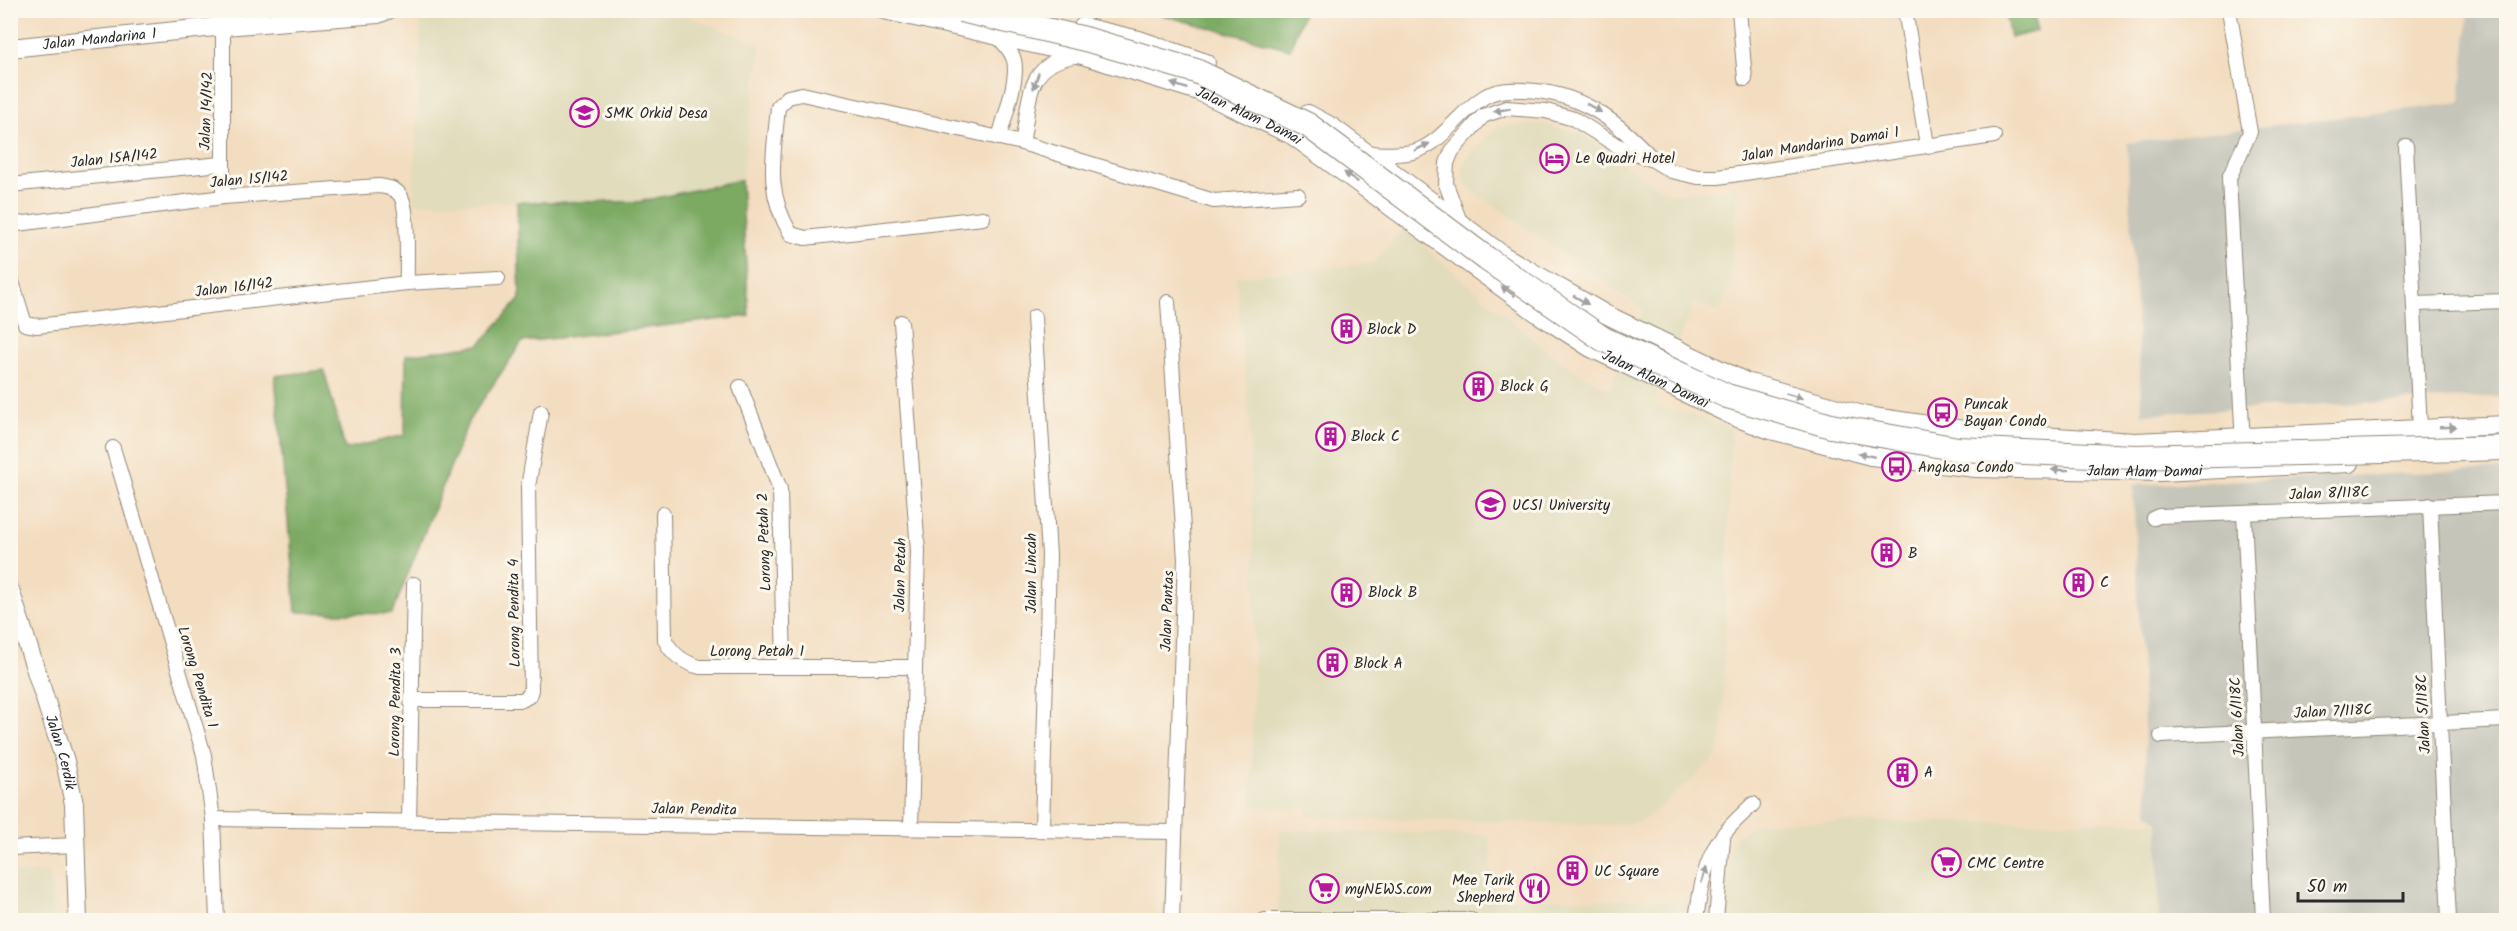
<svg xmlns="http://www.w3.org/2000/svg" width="2517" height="931" font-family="Kalam,sans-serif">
<rect width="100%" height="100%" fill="#fbf7ec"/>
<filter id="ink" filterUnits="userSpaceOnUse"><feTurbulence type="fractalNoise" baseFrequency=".0167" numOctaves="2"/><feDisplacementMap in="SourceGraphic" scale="12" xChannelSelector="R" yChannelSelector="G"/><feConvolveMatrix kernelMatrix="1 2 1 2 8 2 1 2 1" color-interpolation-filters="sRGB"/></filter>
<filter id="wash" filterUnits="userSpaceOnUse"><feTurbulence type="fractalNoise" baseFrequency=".008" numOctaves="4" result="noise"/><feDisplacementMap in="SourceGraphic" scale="24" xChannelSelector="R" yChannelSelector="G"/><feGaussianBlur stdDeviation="1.35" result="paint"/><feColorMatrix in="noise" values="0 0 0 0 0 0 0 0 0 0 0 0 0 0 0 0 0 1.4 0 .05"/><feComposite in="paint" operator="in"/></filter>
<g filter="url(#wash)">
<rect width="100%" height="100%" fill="#f3ddc0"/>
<g fill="#e1dcbb">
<polygon points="421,11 674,11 761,45 741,180 638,202 413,203"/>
<polygon points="1539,123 1583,134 1652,184 1673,194 1737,187 1732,270 1726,296 1719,312 1694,302 1653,405 1731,427 1722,739 1716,756 1693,779 1649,816 1639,822 1617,825 1308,817 1307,808 1251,806 1255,583 1249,418 1236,277 1373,263 1403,229 1553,356 1582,375 1610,389 1643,309 1467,187 1464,180 1463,165 1468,156 1498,126"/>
<polygon points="1759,822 2158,822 2159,920 1278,920 1280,830 1489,835 1494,898 1722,901 1733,838"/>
<polygon points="11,872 50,873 54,920 11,920"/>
</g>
<g fill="#c5c5b9">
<polygon points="2469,11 2506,11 2506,396 2142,414 2127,143 2460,103"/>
<polygon points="2506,469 2506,920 2159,920 2158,822 2148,812 2133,485"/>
</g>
<g fill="#7caa63" stroke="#546a47" stroke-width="1.5">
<polygon points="1147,11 1304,10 1304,11 1290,49"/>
<polygon points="2005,11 2033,11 2037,31 2010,38"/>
<polygon points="741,180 749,316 522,342 469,420 392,614 296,612 275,376 324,370 345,449 405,435 406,355 479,345 520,299 517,202 638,202"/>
</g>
</g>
<g filter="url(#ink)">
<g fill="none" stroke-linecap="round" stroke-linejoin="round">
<defs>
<g id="street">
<polyline points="1739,10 1745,79"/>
<polyline points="1905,10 1927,145"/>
<polyline points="2063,10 2075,10"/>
<polyline points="2229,10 2250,132 2229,178 2243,445"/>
<path d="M 998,37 C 1004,44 1011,50 1014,60 C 1019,78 1004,118 999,138"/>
<path d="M 1022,143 C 1031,100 1024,65 1074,56"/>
<polyline points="2406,146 2420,429"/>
<path d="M 1365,153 C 1381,153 1400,156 1416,151 C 1443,142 1459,112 1484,97 C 1495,90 1511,89 1524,90 C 1578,92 1614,118 1650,156"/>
<polyline points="10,185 221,164"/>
<polyline points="223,197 223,10"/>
<path d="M 983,218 L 805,238 L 791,234 C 764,191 774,155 778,107 L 788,97 L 802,94 L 1022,143 L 1214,201 L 1298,195"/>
<polyline points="1460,222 1446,184 1447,163 1452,151 1483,116 1506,108 1546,111 1574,119 1616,145 1653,160 1671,171 1698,177 1718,177 1994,136"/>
<path d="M 10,225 L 223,197 L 379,186 C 386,187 395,188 400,195 C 410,209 406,264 407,283"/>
<polyline points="10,275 25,324 37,326 407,283 498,278"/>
<polyline points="1168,302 1185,559 1172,920"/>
<polyline points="2416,304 2506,301"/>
<polyline points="1034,317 1049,555 1042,830"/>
<polyline points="901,322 918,551 911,828"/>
<polyline points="740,387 780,489 784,667"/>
<polyline points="113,448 204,755 213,819 217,920"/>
<polyline points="2430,505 2449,920"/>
<polyline points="2244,513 2263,920"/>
<path d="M 663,514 L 665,640 C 672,654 684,663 700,667 L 914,667"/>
<polyline points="2154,518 2159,516 2506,503"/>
<polyline points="412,700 522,700 529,696 531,690 528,487 541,412"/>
<polyline points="2161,736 2506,720"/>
<polyline points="213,819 1174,832"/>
<polyline points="409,822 414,584"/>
<polyline points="10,848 76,845"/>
<polyline points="1265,920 1471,920"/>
<path d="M 1696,920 C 1700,890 1704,861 1723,835 C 1731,824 1743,814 1753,804"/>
<polyline points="1716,920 1723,839"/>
</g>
<g id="secondary">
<path id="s1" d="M 884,10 L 1082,55 L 1198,91 L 1292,135 L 1540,315 L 1591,348 L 1735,417 L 1771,430 L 1871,456 L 1976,468 L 2160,472 L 2350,463"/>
<polyline points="1083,27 1139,40 1206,63"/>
<path id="s2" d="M 10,48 L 225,26 L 378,14 L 388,10"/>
<polyline points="1308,114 1332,127 1504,256 1605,314 1746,382 1866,416 1977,432 2135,442 2506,425"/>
<path id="s3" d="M 10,590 L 65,761 L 74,804 L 78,920"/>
</g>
</defs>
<use href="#street" stroke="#8f8476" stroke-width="16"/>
<use href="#secondary" stroke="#8f8476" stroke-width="20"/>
<use href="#street" stroke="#fff" stroke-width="14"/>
<use href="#secondary" stroke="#fff" stroke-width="18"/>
<defs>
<polyline id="highway-bridge" points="961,10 1085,39 1196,71 1308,125 1487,259 1603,339 1727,396 1831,426 1958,449 2135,457 2506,448"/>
</defs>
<use href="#highway-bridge" stroke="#8f8476" stroke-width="26" stroke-linecap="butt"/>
<use href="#highway-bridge" stroke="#fff" stroke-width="24"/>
</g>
<defs><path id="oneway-solid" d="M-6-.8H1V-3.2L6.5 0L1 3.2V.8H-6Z" transform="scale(1.5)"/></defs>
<g fill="#a0a0a0">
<use href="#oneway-solid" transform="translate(1036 81) rotate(108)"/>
<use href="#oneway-solid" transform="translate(1179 86) rotate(-162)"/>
<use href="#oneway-solid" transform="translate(1594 108) rotate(30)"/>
<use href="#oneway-solid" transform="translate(1502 110) rotate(169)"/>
<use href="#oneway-solid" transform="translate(1422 147) rotate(-26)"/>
<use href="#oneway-solid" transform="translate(1351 177) rotate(-145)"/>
<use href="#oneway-solid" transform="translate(1508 291) rotate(-143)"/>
<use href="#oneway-solid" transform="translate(1581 300) rotate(30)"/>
<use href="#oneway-solid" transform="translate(1794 396) rotate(16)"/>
<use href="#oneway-solid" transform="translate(2448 427) rotate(-2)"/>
<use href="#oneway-solid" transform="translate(1866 455) rotate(-168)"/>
<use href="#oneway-solid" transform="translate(2060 470) rotate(-179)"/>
<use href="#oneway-solid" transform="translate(1704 875) rotate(-71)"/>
</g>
</g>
<defs>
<symbol id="school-ring" viewBox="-11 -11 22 22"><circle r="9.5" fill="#fbf7ec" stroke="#b5179e" stroke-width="1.5"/><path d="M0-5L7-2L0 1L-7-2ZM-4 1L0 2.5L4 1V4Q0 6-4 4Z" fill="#b5179e"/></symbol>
<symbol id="hotel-ring" viewBox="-11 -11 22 22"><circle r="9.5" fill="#fbf7ec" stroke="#b5179e" stroke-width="1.5"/><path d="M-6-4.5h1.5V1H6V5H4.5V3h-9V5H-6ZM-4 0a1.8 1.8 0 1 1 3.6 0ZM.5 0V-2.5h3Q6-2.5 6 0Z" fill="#b5179e"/></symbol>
<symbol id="building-ring" viewBox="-11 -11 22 22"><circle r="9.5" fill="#fbf7ec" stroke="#b5179e" stroke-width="1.5"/><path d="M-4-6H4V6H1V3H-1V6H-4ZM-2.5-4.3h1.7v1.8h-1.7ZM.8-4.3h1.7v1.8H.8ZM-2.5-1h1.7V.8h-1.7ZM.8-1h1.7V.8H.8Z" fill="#b5179e"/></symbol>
<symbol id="bus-ring" viewBox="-11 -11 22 22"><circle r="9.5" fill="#fbf7ec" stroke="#b5179e" stroke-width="1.5"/><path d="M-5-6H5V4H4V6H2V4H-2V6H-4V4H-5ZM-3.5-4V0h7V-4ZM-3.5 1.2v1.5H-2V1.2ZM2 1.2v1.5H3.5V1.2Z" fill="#b5179e"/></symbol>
<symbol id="university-ring" viewBox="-11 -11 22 22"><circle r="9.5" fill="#fbf7ec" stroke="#b5179e" stroke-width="1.5"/><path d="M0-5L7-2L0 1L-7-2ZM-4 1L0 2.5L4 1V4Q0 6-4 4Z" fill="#b5179e"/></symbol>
<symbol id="supermarket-ring" viewBox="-11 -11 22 22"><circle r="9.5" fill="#fbf7ec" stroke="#b5179e" stroke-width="1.5"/><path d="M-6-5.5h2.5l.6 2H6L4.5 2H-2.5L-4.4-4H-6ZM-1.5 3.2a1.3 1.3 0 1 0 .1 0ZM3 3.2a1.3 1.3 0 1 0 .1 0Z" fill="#b5179e"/></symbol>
<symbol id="restaurant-ring" viewBox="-11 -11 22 22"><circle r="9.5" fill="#fbf7ec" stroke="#b5179e" stroke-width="1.5"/><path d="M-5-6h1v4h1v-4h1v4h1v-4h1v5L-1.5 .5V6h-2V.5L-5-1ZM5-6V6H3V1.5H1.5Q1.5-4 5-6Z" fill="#b5179e"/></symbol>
</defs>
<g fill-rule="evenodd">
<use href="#school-ring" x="568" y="96" width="33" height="33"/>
<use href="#hotel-ring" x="1538" y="142" width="33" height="33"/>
<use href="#building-ring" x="1330" y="312" width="33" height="33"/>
<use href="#building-ring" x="1462" y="370" width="33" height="33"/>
<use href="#bus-ring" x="1926" y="396" width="33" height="33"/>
<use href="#building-ring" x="1314" y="420" width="33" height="33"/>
<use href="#bus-ring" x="1880" y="450" width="33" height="33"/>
<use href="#university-ring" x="1474" y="488" width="33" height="33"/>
<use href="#building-ring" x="1870" y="536" width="33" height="33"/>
<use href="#building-ring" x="2062" y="566" width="33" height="33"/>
<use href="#building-ring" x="1330" y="576" width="33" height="33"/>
<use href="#building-ring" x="1316" y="646" width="33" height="33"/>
<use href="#building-ring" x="1886" y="756" width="33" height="33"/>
<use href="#supermarket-ring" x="1930" y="846" width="33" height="33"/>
<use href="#building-ring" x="1556" y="854" width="33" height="33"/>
<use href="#supermarket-ring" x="1308" y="872" width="33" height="33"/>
<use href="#restaurant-ring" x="1518" y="872" width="33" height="33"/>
</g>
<g text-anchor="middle" stroke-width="6" stroke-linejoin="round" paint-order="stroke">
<g font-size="15" fill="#2b2b2b" stroke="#fbf7ec">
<text dy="5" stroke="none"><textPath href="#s2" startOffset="90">Jalan Mandarina 1</textPath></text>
<text transform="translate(206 111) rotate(-88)" y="5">Jalan 14/142</text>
<text dy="5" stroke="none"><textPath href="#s1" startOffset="381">Jalan Alam Damai</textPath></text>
<text transform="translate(1820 144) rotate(-9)" y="5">Jalan Mandarina Damai 1</text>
<text transform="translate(114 158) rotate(-6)" y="5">Jalan 15A/142</text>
<text transform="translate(249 179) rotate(-5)" y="5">Jalan 15/142</text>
<text transform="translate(234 287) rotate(-7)" y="5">Jalan 16/142</text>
<text dy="5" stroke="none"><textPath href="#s1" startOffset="867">Jalan Alam Damai</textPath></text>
<text dy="5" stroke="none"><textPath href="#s1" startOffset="1371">Jalan Alam Damai</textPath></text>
<text transform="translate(2329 493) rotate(-2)" y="5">Jalan 8/118C</text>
<text transform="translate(764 542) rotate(-92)" y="5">Lorong Petah 2</text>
<text transform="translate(1031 573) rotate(-90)" y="5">Jalan Lincah</text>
<text transform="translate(900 575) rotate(-89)" y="5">Jalan Petah</text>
<text transform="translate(1167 611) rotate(-88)" y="5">Jalan Pantas</text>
<text transform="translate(514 613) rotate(-91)" y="5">Lorong Pendita 4</text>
<text x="757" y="656">Lorong Petah 1</text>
<text transform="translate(198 677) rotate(73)" y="5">Lorong Pendita 1</text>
<text transform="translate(395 702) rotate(-89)" y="5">Lorong Pendita 3</text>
<text transform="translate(2333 711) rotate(-3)" y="5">Jalan 7/118C</text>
<text transform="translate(2423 714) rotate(-93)" y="5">Jalan 5/118C</text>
<text transform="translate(2237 717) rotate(-93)" y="5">Jalan 6/118C</text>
<text dy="5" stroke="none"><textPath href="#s3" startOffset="170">Jalan Cerdik</textPath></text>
<text transform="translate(694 809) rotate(1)" y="5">Jalan Pendita</text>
</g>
<g font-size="15" fill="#2b2b2b" stroke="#fbf7ec" text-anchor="start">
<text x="605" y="118">SMK Orkid Desa</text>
<text x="1575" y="163">Le Quadri Hotel</text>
<text x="1367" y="334">Block D</text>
<text x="1500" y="391">Block G</text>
<text x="1964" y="409">Puncak<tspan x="1964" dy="17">Bayan Condo</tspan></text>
<text x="1351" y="441">Block C</text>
<text x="1918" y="472">Angkasa Condo</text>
<text x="1512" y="510">UCSI University</text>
<text x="1908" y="558">B</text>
<text x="2100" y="587">C</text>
<text x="1368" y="597">Block B</text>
<text x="1354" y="668">Block A</text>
<text x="1924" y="777">A</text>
<text x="1967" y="868">CMC Centre</text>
<text x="1594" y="876">UC Square</text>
<text x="1514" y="885" text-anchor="end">Mee Tarik<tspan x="1514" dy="17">Shepherd</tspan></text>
<text x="1345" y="894">myNEWS.com</text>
</g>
</g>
<rect width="2517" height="931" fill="none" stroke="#fbf7ec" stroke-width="36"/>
<path d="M2298 892v9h105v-9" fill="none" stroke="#2b2b2b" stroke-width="3"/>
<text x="2307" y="892" font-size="18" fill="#2b2b2b" stroke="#fbf7ec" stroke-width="4.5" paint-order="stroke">50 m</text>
</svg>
